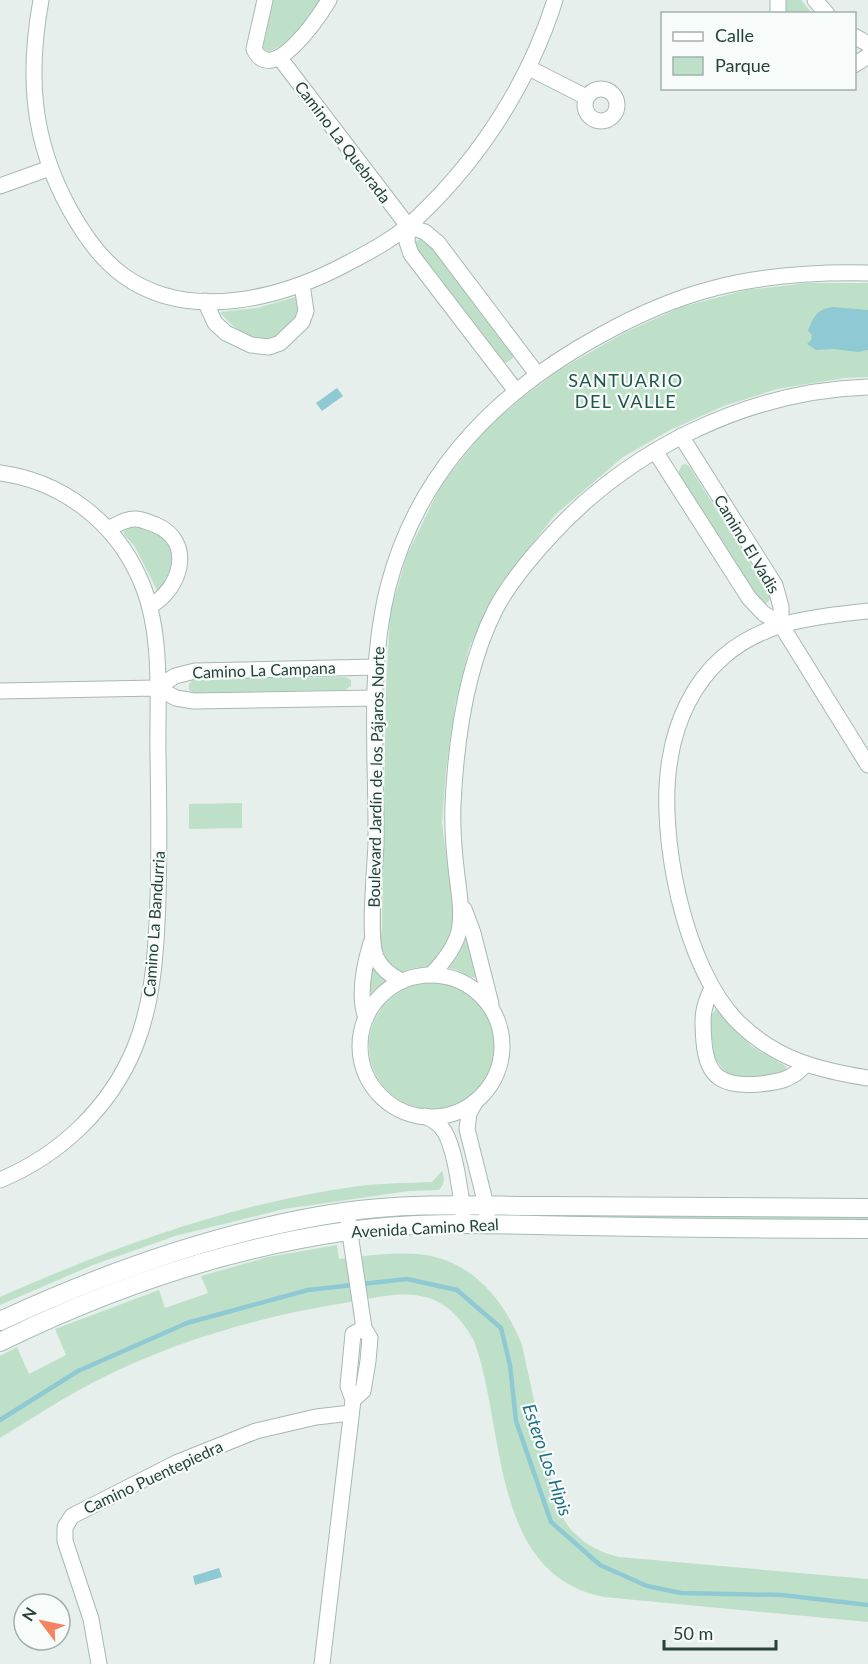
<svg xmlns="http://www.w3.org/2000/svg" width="868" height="1664" font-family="Lato,sans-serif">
<rect width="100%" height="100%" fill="#e6efeb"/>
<g fill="#bfe0c8">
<path d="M 273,0 L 320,0 C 308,21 292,43 268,52 L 263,48 Z"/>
<polygon points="785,0 801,0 812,13 785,13"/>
<polygon points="419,239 425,239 512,350 513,358 506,363 499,359 416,250 415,242"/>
<path d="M 807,283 L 868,283 L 868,377 L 845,378 L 777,389 L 724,406 L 670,430 L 623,457 L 555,515 L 501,583 L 469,648 L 455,706 L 446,770 L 442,823 L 449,877 L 480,978 C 470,979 463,971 453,969 C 419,961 396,970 371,993 L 368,989 L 382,929 L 386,690 L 390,613 L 407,555 L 441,485 L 487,427 L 522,398 L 559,370 L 626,332 L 681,307 L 746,290 Z"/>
<path d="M 295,297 C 298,302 301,308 298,315 C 297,318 280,337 276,339 C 273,340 270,341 266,341 C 250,342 229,324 220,312 L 257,308 Z"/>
<polygon points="685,464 689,466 769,593 771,597 768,602 764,604 759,602 678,473 682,465"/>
<path d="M 136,525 C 143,528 152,530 159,534 C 181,547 173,576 158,592 L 135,547 L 123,533 L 126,527 Z"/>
<polygon points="345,677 351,680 351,686 345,690 194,693 189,690 189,684 194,679"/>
<polygon points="242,803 242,828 189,829 189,804"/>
<circle cx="432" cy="1046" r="63"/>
<polygon points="717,1008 751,1046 784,1065 789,1071 782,1077 737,1078 726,1073 714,1057 710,1017"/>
<path d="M 442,1171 C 445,1179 445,1183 439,1190 L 409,1191 L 284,1209 L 175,1236 L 93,1265 L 0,1305 L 0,1297 C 115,1246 234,1203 359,1186 C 383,1183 408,1183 432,1182 Z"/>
<polygon points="498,1213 868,1217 868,1221 497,1216"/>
<path d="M 337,1245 L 339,1259 C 365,1256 391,1252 417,1254 C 470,1258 504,1299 522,1345 L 557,1506 C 568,1534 590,1550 619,1557 L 868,1579 L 868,1622 L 604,1597 C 489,1575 506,1426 474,1341 C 464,1322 447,1302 425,1297 C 399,1290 370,1299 344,1303 C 257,1317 173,1342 94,1382 C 61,1399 31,1419 0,1438 L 0,1356 L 17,1347 L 29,1374 L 66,1355 L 55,1329 L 159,1290 L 165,1308 L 208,1293 L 201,1276 L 268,1257 Z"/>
</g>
<g fill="#8ec9d4">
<path d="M 833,307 L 868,310 L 868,350 L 858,352 L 834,349 L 816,350 L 807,344 L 811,340 L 812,335 L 808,331 C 814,316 816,310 833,307 Z"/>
<polygon points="337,388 343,396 322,411 316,403"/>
<polygon points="219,1568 222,1577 195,1585 193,1576"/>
</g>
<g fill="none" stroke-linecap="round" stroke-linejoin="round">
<polyline stroke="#8ec9d4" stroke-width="4.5" points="0,1420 78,1371 187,1323 308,1290 407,1279 457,1290 501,1328 510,1365 516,1421 551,1522 600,1565 647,1586 681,1593 782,1595 868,1605"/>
<defs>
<g id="minor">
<path d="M 41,0 C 27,77 32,141 70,210 C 84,235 101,260 124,276 C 190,323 283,298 348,263 C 373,250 399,236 419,216 C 481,157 529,82 555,0"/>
<path d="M 265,0 L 254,49 C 272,88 320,15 329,0"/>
<polyline points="778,0 778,14"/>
<polyline points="815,0 827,14"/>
<polyline points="854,36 868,44"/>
<polyline points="279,57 408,226 425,232 438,243 537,374"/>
<polyline points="854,65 868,56"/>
<polyline points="529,68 586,97"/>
<circle cx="601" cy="105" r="16"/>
<polyline points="0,186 50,168"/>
<polyline points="408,226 407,242 411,254 516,391"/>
<polyline points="205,301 215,323 226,333 251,345 269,347 280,343 302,322 306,311 302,285"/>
<polyline points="681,436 775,585 781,607 781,625"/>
<polyline points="655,451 749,598 763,613 781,625 868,765"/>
<path d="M 0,473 C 61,481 114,521 139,577 C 164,630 157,698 158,755 C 159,811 160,867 157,923 C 155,965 151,1007 135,1047 C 110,1108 60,1155 0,1180"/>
<path d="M 108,529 C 116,525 125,519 134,519 C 141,518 149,523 156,525 C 195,542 181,589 150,606"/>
<path d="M 868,611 C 817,616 764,621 723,657 C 693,683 676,721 670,759 C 657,833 684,967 737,1021 C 775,1059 817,1070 868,1078"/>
<polyline points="157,688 175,676 195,671 376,667"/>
<polyline points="0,691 157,688 176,698 194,701 376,698"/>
<polyline points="464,909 473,933 491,1004"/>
<path d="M 431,975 C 466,939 463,922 457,876 C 454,852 452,828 453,804 C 456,739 466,668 495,610 C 508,585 527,562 546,541 C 627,450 746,391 868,387"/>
<circle cx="431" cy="1046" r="71"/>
<path d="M 402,981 C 391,976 381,968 376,957 C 368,938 375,869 376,844 C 377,759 367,671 388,587 C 418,471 498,391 601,335 C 637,315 675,298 715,288 C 765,275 816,272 868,273"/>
<path d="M 712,988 C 702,1009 702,1018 704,1042 C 707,1079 724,1087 760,1084 C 778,1082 792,1080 805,1065"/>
<path d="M 366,1018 C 358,996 364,966 371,943"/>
<polyline points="476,1101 469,1113 467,1129 486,1205 487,1216"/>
<path d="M 425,1116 C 433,1120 440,1124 444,1131 C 455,1148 461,1194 463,1215"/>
<polyline points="348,1220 364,1328 370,1338 368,1361 363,1391 353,1400"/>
<polyline points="99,1664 91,1619 65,1541 65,1527 72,1516 176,1463 256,1431 316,1417 351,1413"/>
<polyline points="322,1664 353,1400 348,1386 353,1334 364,1328"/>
</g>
<g id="secondary">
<path d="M 0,1321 C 110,1270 224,1230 344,1212 C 411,1202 480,1206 547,1206 C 654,1207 761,1208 868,1208"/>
<path d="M 0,1342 C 108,1289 228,1248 348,1231 C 425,1220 505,1225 583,1226 C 678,1228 773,1229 868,1229"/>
</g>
</defs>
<use href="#minor" stroke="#a8b8b2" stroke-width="17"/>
<use href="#secondary" stroke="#a4bbb3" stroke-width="20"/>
<use href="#minor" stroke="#fff" stroke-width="15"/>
<use href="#secondary" stroke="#fff" stroke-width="18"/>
</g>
<g text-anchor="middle" stroke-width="4.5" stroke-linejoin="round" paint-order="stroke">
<g font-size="16" fill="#24423a" stroke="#f7fbf9">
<text transform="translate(343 142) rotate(53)" y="6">Camino La Quebrada</text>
<text transform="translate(747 544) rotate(59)" y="6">Camino El Vadis</text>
<text transform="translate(264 670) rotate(-2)" y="6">Camino La Campana</text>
<text transform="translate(376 777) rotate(-89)" y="6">Boulevard Jardín de los Pájaros Norte</text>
<text transform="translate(154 924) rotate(-86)" y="6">Camino La Bandurria</text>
<text transform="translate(425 1228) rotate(-3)" y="6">Avenida Camino Real</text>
<text transform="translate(153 1477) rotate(-25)" y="6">Camino Puentepiedra</text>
</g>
<g font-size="18" letter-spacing="1.5" fill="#1f5548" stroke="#f7fbf9">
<text x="626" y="387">SANTUARIO<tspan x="626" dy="21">DEL VALLE</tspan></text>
</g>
<g font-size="18" font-style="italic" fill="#1c6f80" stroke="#f7fbf9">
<text transform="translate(547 1460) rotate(71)" y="6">Estero Los Hipis</text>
</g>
</g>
<rect x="661" y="12" width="195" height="78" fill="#f7fbf9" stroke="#a3b1ad" stroke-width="1.5"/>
<rect x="673" y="32" width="30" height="9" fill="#ffffff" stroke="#a3b1ad" stroke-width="1.5"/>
<text x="715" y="42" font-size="18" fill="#24423a">Calle</text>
<rect x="673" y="57" width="30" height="18" fill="#bfe0c8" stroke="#a3b1ad" stroke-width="1.5"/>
<text x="715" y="72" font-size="18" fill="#24423a">Parque</text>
<g transform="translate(42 1622) rotate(302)"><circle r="28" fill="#f7fbf9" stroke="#a3b1ad" stroke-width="1.5"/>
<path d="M0-4.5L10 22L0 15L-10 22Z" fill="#f4845f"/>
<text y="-9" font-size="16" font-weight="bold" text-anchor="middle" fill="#24423a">N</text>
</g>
<path d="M664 1640v9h112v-9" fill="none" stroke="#24423a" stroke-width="3"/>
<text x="673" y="1640" font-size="18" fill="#24423a" stroke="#f7fbf9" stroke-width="4.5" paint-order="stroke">50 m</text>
</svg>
